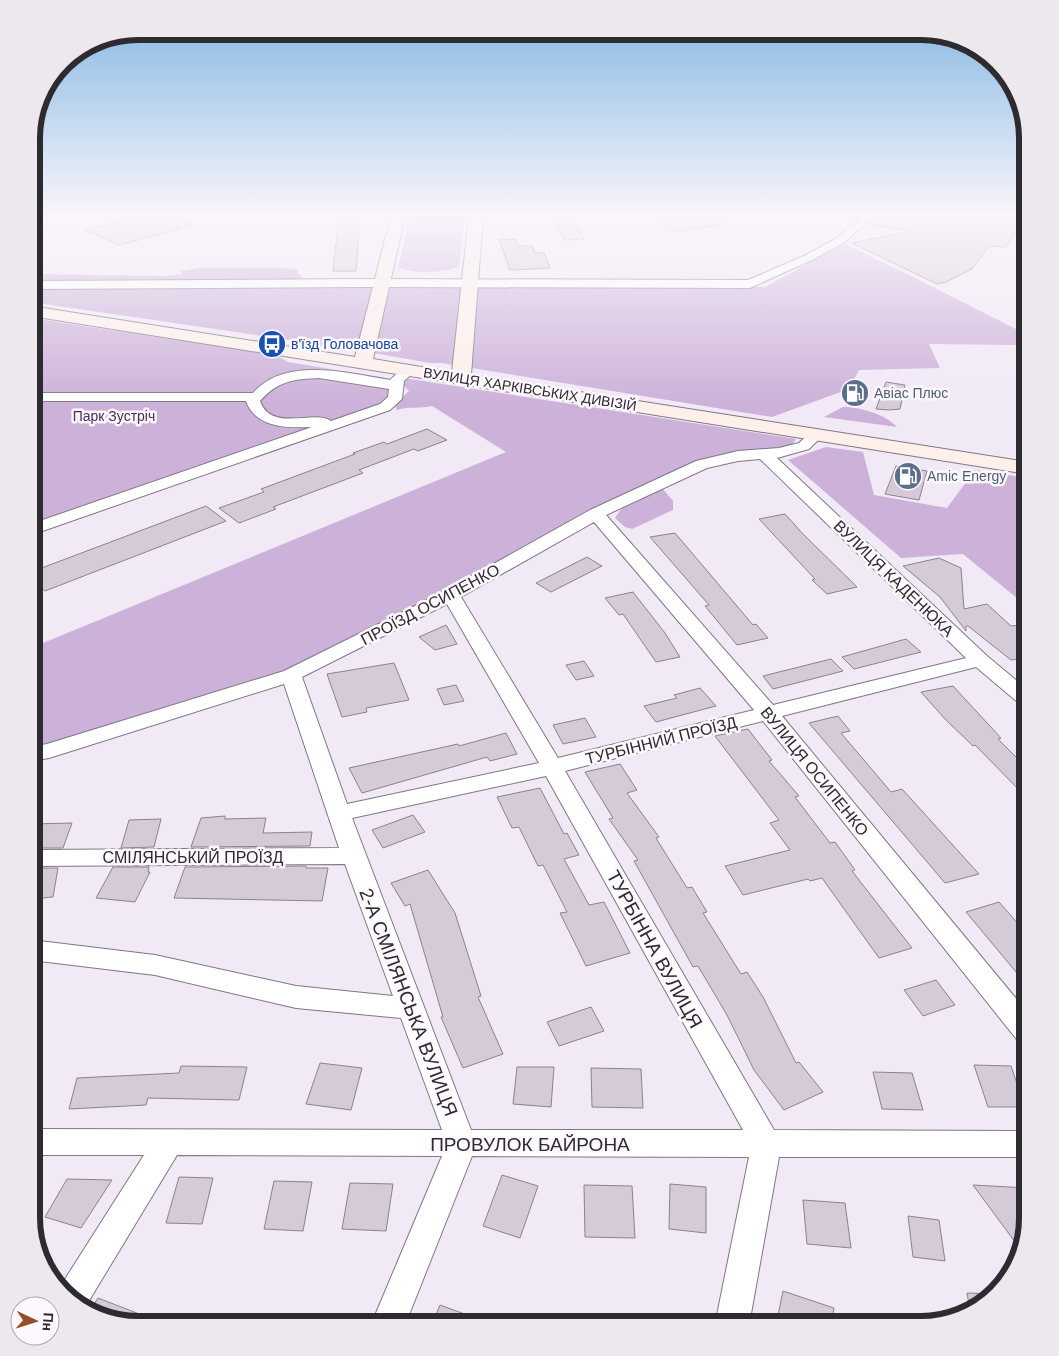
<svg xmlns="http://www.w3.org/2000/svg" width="1059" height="1356" font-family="Arial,sans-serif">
<rect width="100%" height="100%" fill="#f1e9f6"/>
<g fill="#ccb1d9">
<path d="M 410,216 L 465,216 L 459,267 C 439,273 418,274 398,268 Z"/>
<polygon points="844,244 913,277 1028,335 1028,342 1019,345 929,344 940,368 859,370 849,389 772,417 441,363 430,363 351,349 335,349 301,343 303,342 31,302 31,274 165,276 182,274 181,271 199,268 285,268 298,270 297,273 302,277 303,280 765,287"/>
<polygon points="31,318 276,355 288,362 397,380 385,407 31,530"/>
<path d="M 404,378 L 796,439 L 790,448 L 720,457 L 662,488 L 673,501 L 673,510 L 632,529 L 625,527 L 615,518 L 623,506 L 576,523 L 294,668 L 31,752 L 31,648 L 506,452 L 432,406 C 420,409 409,406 397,410 L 394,404 L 409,391 L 401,383 Z"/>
<path d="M 843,407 C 860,407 885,414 897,427 L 824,417 Z"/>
<polygon points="826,447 863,452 874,495 947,508 975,470 1028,478 1028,596 1018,599 963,554 901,558 788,460"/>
</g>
<g fill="#d5cbd8" stroke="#8a828e">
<polygon points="142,216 171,216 195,225 119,245 85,230"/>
<polygon points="339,216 360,216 356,271 333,271"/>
<polygon points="552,216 571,216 584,239 564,240"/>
<polygon points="650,216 721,216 721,225 675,232"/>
<polygon points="875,216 1026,216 1006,247 989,246 972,269 946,282 937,284 852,243 910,231 870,225 871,221"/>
<polygon points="516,239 519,246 532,246 535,253 544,253 550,268 510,270 499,240"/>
<polygon points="886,382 905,385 900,409 889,410 876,409"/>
<polygon points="427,429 447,440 418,451 414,449 359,470 363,473 273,507 276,509 239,523 219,508 264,492 261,489 355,454 353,453 384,442 387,444"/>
<polygon points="896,466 927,471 919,500 885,494"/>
<polygon points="206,506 226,521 45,591 31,578 31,572"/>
<polygon points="785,514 803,534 857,587 827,594 812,580 815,579 759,519"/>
<polygon points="675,533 753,625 756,624 768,638 737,645 705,606 709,605 650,537"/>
<polygon points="587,557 602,566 551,592 536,583"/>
<polygon points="939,558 961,568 964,609 987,604 1011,626 1021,625 1028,631 1028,658 1011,660 968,626 966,626 966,631 940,597 903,566"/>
<polygon points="633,592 665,633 680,657 656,662 623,614 619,615 605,598"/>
<polygon points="446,625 457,644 435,650 419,637"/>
<polygon points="906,639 921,652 854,669 842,657"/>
<polygon points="831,659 843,671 773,689 763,676"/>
<polygon points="584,661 594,676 576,680 566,665"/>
<polygon points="394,663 409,700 366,708 367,712 342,717 327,674"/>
<polygon points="456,685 464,701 444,705 437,689"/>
<polygon points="953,686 1001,738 998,739 1028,769 1028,799 975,745 973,746 945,719 921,692"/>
<polygon points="700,688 716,706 656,722 644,706 677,698 674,695"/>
<polygon points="838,716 850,731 841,733 891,792 902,789 979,874 945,883 809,723"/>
<polygon points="585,718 596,737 563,744 553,725"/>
<polygon points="748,729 772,760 769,761 799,796 795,797 830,843 835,842 855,870 852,871 912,948 879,958 822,878 810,881 808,879 743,895 725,866 790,850 770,823 779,820 715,736"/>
<polygon points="506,733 517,754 490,761 487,757 362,793 349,768 458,744 459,746"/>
<polygon points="620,764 637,790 627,793 659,837 656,838 687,888 692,887 707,912 703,913 741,974 747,972 763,997 796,1063 799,1062 823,1092 784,1110 754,1070 727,1015 698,966 693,967 634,861 638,860 609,819 613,818 585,772"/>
<polygon points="540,788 564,834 567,833 579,855 564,859 589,905 604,902 630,953 586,966 560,913 567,912 543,865 538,866 519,827 512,828 497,797"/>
<polygon points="413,815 425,832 383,848 372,830"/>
<polygon points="225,816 225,819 266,818 263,833 312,832 310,846 191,847 201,818"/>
<polygon points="161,819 154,847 121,848 129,820"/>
<polygon points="72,823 63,848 31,848 31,824"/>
<polygon points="306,866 306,868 328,868 322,901 174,898 185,867"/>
<polygon points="113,867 149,867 148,872 150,872 135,902 96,898"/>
<polygon points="31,868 58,868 53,897 31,899"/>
<polygon points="428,870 455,913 481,996 478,997 503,1054 463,1068 441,1017 443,1017 410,904 405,906 391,883"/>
<polygon points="999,902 1028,935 1028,969 1016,972 966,912"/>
<polygon points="936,980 955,1005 923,1016 904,990"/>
<polygon points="591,1007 604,1031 559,1046 547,1022"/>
<polygon points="320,1063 362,1068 351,1110 306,1104"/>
<polygon points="974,1065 1011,1066 1025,1107 988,1107"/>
<polygon points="181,1066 247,1067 239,1100 148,1098 146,1105 69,1109 77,1078 179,1073"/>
<polygon points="517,1067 554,1067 551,1107 513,1104"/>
<polygon points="591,1068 641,1069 643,1108 592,1107"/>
<polygon points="873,1072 912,1073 923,1110 882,1109"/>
<polygon points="502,1175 538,1186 520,1238 483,1226"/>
<polygon points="179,1177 213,1178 202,1224 166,1223"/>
<polygon points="67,1179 112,1180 81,1228 45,1217"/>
<polygon points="274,1181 312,1182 303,1231 264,1229"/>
<polygon points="350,1183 393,1184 386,1231 342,1229"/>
<polygon points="670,1184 706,1187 706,1233 669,1229"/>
<polygon points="584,1185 632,1186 635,1238 585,1237"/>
<polygon points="973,1185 1028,1188 1028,1218 1023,1237 1015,1242"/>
<polygon points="803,1200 845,1203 851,1248 807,1244"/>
<polygon points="908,1216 939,1220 945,1261 913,1257"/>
<polygon points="783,1291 834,1308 831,1325 776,1325"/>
<polygon points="967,1293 992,1294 980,1307 970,1310"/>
<polygon points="98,1298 142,1315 139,1325 89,1312"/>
<polygon points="440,1305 489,1323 488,1325 432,1325"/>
</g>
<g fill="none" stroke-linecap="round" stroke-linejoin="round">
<defs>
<g id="street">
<polygon points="862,216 873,216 845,242 812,260 750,288 366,287 31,289 31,281 366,279 748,280 804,256 837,238"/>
<path d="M 409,366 L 416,370 L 404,381 L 402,399 L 390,410 L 31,535 L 31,524 L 312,427 C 288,428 255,428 246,401 L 31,401 L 31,393 L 253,393 C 285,356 348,373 390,380 L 404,367 ZM 319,378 L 389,389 L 388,397 L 380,404 L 331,421 C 316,409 271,433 260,401 C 278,381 293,379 319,378 Z"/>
<path d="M 816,431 L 821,432 L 823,435 L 809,449 L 777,458 L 987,656 L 1028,690 L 1028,707 L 1021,705 L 976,667 L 782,716 L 1028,1013 L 1028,1044 L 1018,1041 L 763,721 L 565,771 L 774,1130 L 1028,1131 L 1028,1157 L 779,1157 L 749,1325 L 715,1325 L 749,1157 L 472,1156 L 405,1325 L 371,1325 L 442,1156 L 177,1155 L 84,1309 L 60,1287 L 144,1155 L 31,1155 L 31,1129 L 442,1130 L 401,1018 L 296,1008 L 155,975 L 31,960 L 31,940 L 155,955 L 296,986 L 393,996 L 345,864 L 31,866 L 32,850 L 339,848 L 284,684 L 49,758 L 31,761 L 31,747 L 47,744 L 284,671 L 445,591 L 590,510 L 696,461 L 738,451 L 779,448 L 799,443 L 811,432 ZM 760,459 L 966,658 L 773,705 L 606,515 L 707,468 L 738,461 ZM 594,522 L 754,710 L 558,758 L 461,597 ZM 447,604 L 539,763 L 347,804 L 302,677 ZM 546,776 L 743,1130 L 471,1130 L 352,818 Z"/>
</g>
<polygon id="secondary" points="391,216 405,216 373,359 452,372 469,216 483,216 471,375 1028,462 1028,474 31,316 31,306 355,357"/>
</defs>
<use href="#street" stroke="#7f7883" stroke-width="2"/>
<use href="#secondary" stroke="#7f7883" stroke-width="2"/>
<use href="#street" fill="#fff" fill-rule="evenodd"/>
<use href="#secondary" fill="#fdf0ea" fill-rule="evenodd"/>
</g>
<linearGradient id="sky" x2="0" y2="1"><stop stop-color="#83b6e2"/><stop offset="0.53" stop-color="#f9f5fb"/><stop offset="1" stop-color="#f9f5fb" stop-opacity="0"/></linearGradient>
<rect width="1059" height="405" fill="url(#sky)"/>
<defs>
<symbol id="bus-disc" viewBox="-11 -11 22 22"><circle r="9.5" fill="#1a4fb4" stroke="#fcf8fd"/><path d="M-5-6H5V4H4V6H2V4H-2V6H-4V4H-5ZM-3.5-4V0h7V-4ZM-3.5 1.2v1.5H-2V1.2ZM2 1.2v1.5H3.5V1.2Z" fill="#fff"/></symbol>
<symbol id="fuel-disc" viewBox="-11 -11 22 22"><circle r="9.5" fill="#5c6f8a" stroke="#fcf8fd"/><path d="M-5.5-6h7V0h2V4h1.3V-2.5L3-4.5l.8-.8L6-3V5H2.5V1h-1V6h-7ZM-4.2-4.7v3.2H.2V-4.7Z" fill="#fff"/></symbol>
</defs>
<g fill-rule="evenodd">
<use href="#bus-disc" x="256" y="328" width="32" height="32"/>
<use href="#fuel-disc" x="839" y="377" width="32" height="32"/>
<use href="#fuel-disc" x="892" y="460" width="32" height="32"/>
</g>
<g text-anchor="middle" stroke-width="5" stroke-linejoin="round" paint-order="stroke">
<g font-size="14" fill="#164399" stroke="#fcf8fd" text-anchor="start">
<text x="291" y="349">в'їзд Головачова</text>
</g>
<g font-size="14" fill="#2e2b30" stroke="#fcf8fd">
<text transform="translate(530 389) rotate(9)" y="5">ВУЛИЦЯ ХАРКІВСЬКИХ ДИВІЗІЙ</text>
</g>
<g font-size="14" fill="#4e5e75" stroke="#fcf8fd" text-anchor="start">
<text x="874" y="398">Авіас Плюс</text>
<text x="927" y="481">Amic Energy</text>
</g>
<g font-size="14" fill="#4e2a5d" stroke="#fcf8fd">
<text x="114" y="421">Парк Зустріч</text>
</g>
<g font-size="16" fill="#2e2b30" stroke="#fcf8fd">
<text transform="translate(894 578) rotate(44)" y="6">ВУЛИЦЯ КАДЕНЮКА</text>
<text transform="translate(430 604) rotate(-28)" y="6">ПРОЇЗД ОСИПЕНКО</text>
<text transform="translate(661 740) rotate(-14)" y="6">ТУРБІННИЙ ПРОЇЗД</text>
<text transform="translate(815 771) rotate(51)" y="6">ВУЛИЦЯ ОСИПЕНКО</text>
<text x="193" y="863">СМІЛЯНСЬКИЙ ПРОЇЗД</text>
</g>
<g font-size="19" fill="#2e2b30" stroke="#fcf8fd">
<text transform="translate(655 949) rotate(61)" y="7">ТУРБІННА ВУЛИЦЯ</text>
<text transform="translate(409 1002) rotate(69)" y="7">2-А СМІЛЯНСЬКА ВУЛИЦЯ</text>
<text x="530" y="1151">ПРОВУЛОК БАЙРОНА</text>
</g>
</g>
<path d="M0 0H1059V1356H0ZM138 40H921A98 98 0 0 1 1019 138V1218A98 98 0 0 1 921 1316H138A98 98 0 0 1 40 1218V138A98 98 0 0 1 138 40Z" fill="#ece8ed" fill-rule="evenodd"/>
<path fill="none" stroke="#2e2b30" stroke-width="6" d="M138 40H921A98 98 0 0 1 1019 138V1218A98 98 0 0 1 921 1316H138A98 98 0 0 1 40 1218V138A98 98 0 0 1 138 40Z"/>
<g transform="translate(35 1321) rotate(94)"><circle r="24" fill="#fcf8fd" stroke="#aaa6ab"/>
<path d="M0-4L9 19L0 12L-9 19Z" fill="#954e27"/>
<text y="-8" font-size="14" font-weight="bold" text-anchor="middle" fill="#2e2b30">Пн</text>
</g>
</svg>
